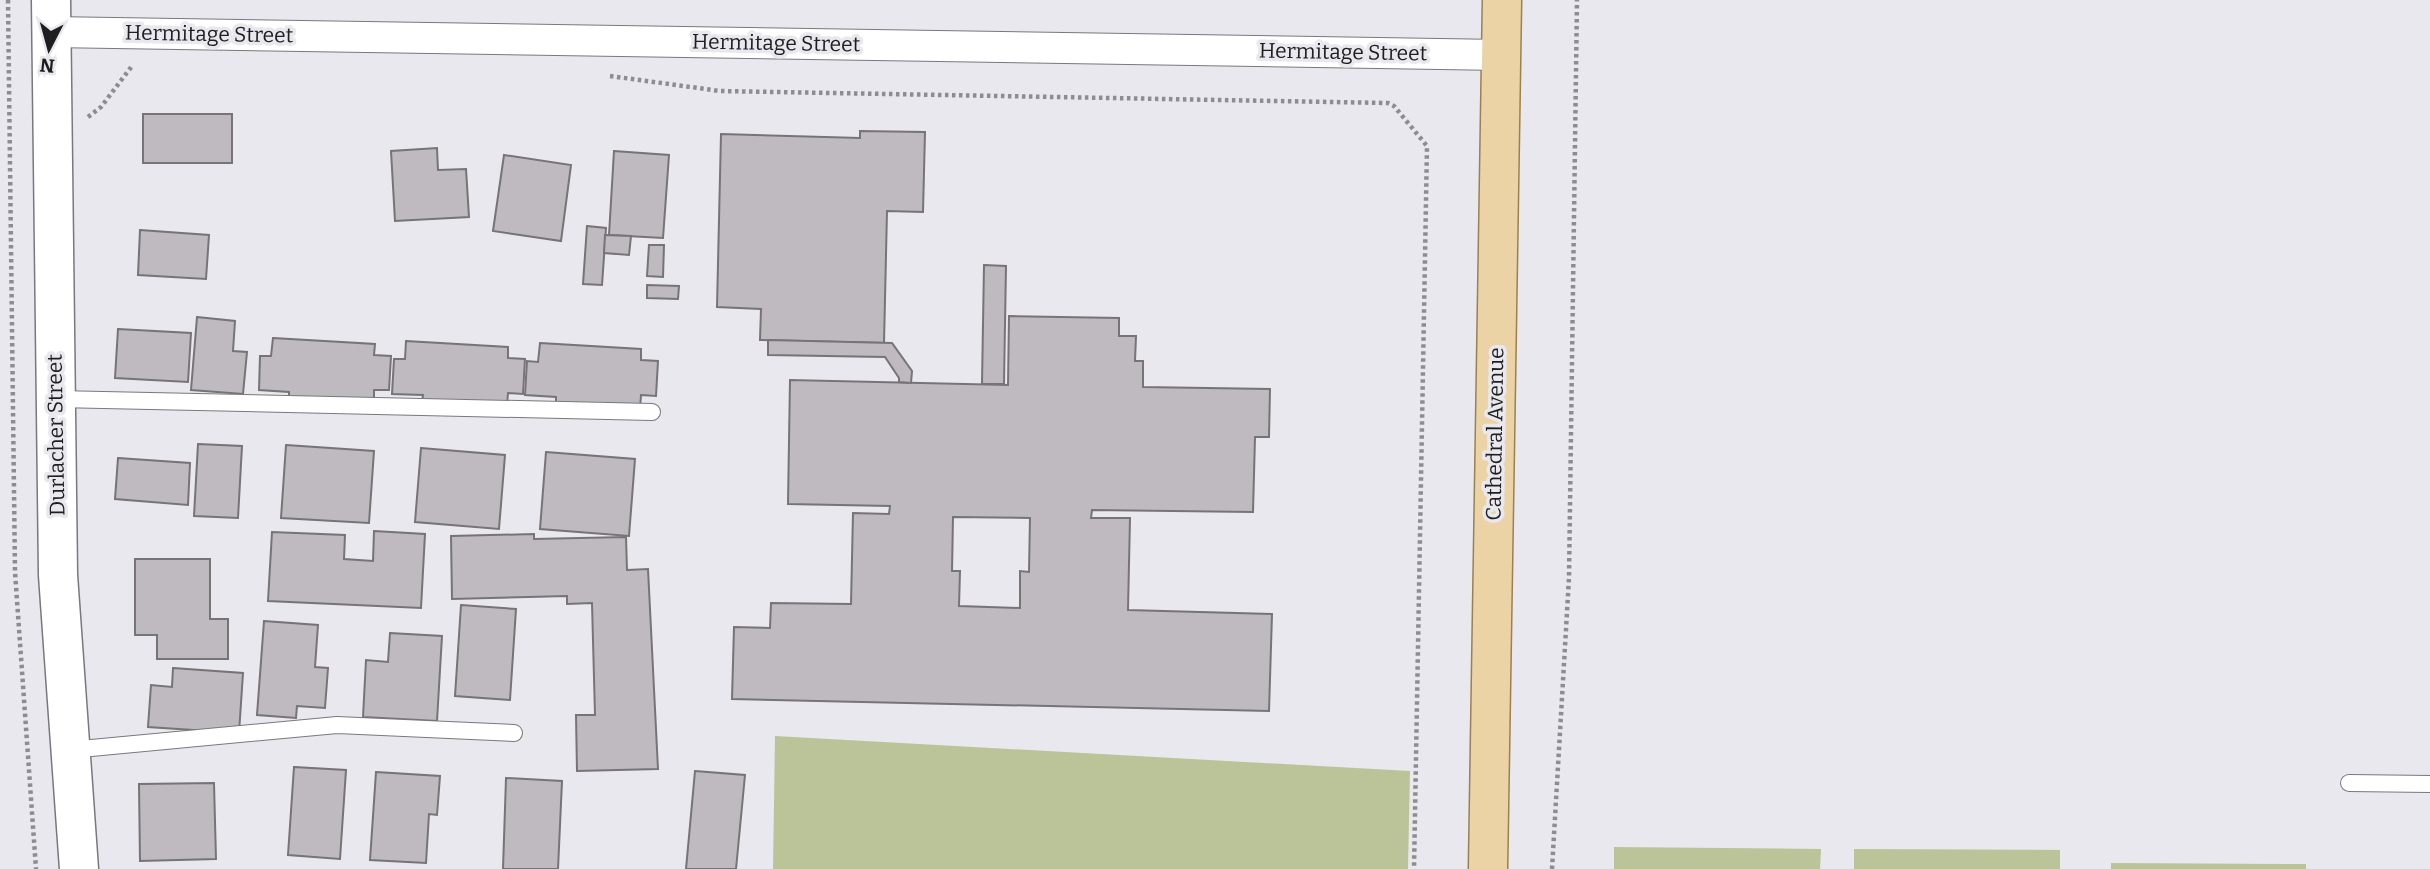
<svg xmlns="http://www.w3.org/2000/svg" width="2430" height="869" font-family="Bitter,serif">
<rect width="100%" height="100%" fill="#e8e8ee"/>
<g fill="#bbc499">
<polygon points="775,736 1410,771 1408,869 773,869"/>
<polygon points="1614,847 1821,849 1820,869 1614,869"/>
<polygon points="1854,849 2060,850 2060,869 1854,869"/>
<polygon points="2111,863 2306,864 2306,869 2111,869"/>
</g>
<g fill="#bfbabf" stroke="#777377" stroke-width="2" fill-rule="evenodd">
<rect x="143" y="114" width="89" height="49"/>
<polygon points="860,131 925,132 923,212 887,211 884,343 760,340 761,309 717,307 721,134 860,138"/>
<polygon points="437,148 438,170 466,169 469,217 395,221 391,151"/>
<polygon points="614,151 669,155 663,238 609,235"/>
<polygon points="504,155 571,165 561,241 493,231"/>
<polygon points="587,226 606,228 602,285 583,284"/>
<polygon points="140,230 209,235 206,279 138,275"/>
<polygon points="605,235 631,236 629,255 604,253"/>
<polygon points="649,245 664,245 663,277 647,276"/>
<polygon points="984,265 1006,266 1004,384 982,384"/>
<polygon points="647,285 679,286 678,299 647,298"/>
<path d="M 1009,316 L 1119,318 L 1119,336 L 1136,336 L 1135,361 L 1143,361 L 1143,387 L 1270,389 L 1269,437 L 1255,437 L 1253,512 L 1092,510 L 1091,518 L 1130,518 L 1128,610 L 1272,614 L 1269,711 L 732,699 L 734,627 L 770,628 L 771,603 L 851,604 L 853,513 L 889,514 L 890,506 L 788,504 L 790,380 L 1008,385 ZM 953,517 L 1030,518 L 1029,572 L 1020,571 L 1020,608 L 959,606 L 960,571 L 952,571 Z"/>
<polygon points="197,317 235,321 233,351 247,352 243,394 191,390"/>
<polygon points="118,329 191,333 188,382 115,378"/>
<polygon points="273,338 375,344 374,355 391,356 389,390 374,390 374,403 289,399 289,392 259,390 260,356 271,356"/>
<polygon points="768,340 892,343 912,371 911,383 899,382 899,378 885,357 768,355"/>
<polygon points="406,341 508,347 508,358 525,359 523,394 508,393 507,406 422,402 423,395 392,394 394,359 405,359"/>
<polygon points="540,343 641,349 641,360 658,361 656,396 641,395 640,409 556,404 556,397 525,395 527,361 538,362"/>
<polygon points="198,444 242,446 238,518 194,516"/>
<polygon points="286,445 374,451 369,523 281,518"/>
<polygon points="421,448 505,455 499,529 415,522"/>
<polygon points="546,452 635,459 629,536 540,529"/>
<polygon points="118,458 190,463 188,505 115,499"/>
<polygon points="374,531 425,534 421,608 268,601 272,532 345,535 344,559 373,561"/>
<polygon points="534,534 534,539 626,537 627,570 648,569 658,769 577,771 576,715 595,715 592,603 567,604 567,596 452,599 451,536"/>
<polygon points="135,559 210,559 210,619 228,619 228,659 157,659 157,635 135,635"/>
<polygon points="461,605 516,609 510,700 455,696"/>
<polygon points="264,621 318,625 315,667 328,668 325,708 297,706 296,718 257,715"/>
<polygon points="390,633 442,636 437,721 363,717 366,660 388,662"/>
<polygon points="173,668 243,673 239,733 148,727 151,685 172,687"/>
<polygon points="294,767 346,770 340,859 288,855"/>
<polygon points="695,771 745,775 736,869 686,869"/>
<polygon points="376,772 440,776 437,815 429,814 426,863 370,860"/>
<polygon points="506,778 562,781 558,869 503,869"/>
<polygon points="214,783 216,859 140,861 139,784"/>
</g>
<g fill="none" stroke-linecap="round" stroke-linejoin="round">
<defs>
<g id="service">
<polyline points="56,399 652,412"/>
<polyline points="70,750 337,725 514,733"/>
<polyline points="2349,783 2430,784"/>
</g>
<polyline id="minor" points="51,32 1501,55"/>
<polyline id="tertiary" points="51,0 58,575 79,869"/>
<polyline id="primary" points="1488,869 1502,0"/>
</defs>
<use href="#service" stroke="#78787e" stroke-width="18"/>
<use href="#minor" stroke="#78787e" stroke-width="32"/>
<use href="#tertiary" stroke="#78787e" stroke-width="41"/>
<use href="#primary" stroke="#9b8050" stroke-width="41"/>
<g stroke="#8d8d91" stroke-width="4.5" stroke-dasharray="3.5 3.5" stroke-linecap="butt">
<polyline points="8,0 15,572 36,869"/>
<polyline points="610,76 720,91 1388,103 1394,106 1427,146 1414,869"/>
<polyline points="88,117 101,107 132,66"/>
<polyline points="1552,869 1569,578 1577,0"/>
</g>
<use href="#service" stroke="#fff" stroke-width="16"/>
<use href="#minor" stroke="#fff" stroke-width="30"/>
<use href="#tertiary" stroke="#fff" stroke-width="38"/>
<use href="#primary" stroke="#ecd3a6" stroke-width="38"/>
</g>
<g text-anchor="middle" stroke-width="7" stroke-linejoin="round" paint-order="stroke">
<g font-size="21" fill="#1e1e20" stroke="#e8e8ee">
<text transform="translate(209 34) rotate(1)" y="7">Hermitage Street</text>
<text transform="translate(776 43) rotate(1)" y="7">Hermitage Street</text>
<text transform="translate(1343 52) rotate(1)" y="7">Hermitage Street</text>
<text transform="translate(1495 434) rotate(-89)" y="7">Cathedral Avenue</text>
<text transform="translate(56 435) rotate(-91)" y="7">Durlacher Street</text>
</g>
</g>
<g transform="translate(49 49) rotate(186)" stroke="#e8e8ee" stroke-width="5" paint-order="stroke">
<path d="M0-5L12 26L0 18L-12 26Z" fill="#1e1e20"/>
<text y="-10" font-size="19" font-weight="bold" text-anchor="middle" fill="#1e1e20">N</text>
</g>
</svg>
